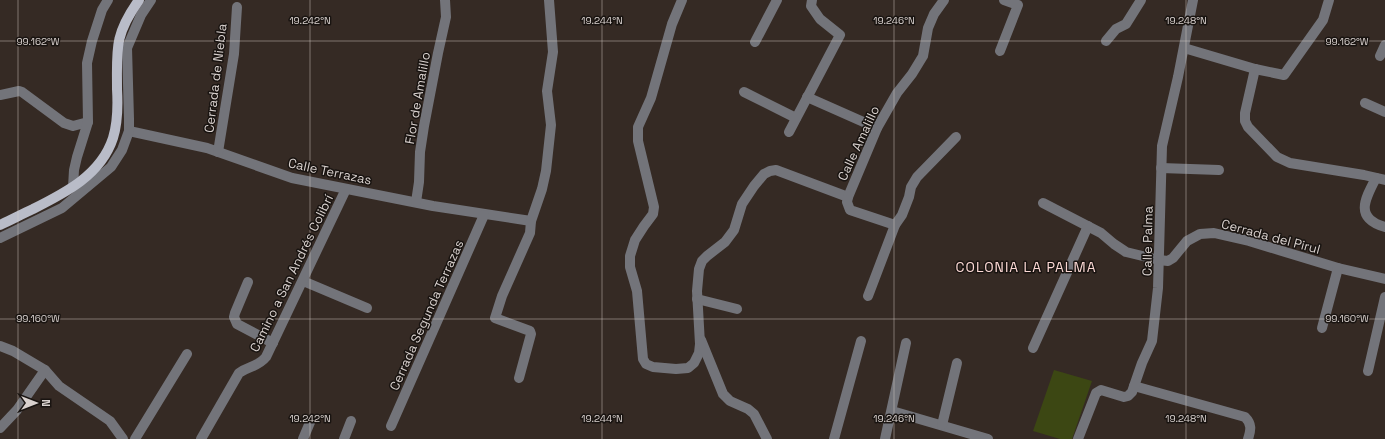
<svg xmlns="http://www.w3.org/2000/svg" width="1385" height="439" font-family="'Space Grotesk',sans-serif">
<rect width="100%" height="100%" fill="#352a24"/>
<polygon fill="#3c4713" points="1054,370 1092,381 1072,439 1060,439 1033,431"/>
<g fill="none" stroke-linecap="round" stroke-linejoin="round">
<g stroke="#73747a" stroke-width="10">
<polyline points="682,0 672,24 651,98 638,127 638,141 654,207 653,214 644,226 635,240 630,256 630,267 637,291 643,359 646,364 653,367 676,369 688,368 694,363 699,353 700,344 697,291 699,269 702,261 707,256 725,242 734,230 742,204 754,186 764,174 770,171 776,170 848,197"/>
<polyline points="1106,41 1116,29 1126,24 1141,0"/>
<polyline points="755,42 777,0"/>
<polyline points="1184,48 1255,69 1284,75 1323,20 1329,0"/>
<polyline points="1000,51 1018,5 1004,0"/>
<polyline points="1380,56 1385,45"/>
<polyline points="1255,69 1245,113 1245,121 1248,127 1277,157 1290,163 1364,175 1385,180"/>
<polyline points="744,92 796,118"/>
<polyline points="0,95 19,91 22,92 64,123 73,126 88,122"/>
<polyline points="807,97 877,128"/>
<polyline points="1365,103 1385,112"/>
<polyline points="129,131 207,148 292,178 433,206 531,221"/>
<polyline points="789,132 840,35 820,19 811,6 812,0"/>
<polyline points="218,152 234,54 237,7"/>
<polyline points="1161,168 1219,170"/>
<path d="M 1376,178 C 1365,199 1354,218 1385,227"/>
<polyline points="73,187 74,170 77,157 88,122 87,63 92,41 102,10 108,0"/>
<polyline points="416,202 419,182 420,152 424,126 438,53 446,17 445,0"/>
<polyline points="1043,203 1101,233 1114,244 1126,252 1159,260 1168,261 1173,258 1187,241 1200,234 1214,233 1249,241 1338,268 1385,279"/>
<polyline points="895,225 850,210 847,202 848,197 877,128 897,93 912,74 923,56 928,28 934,14 944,0"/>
<polyline points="0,238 62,208 111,167 122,150 129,131 129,119 127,48 141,15 151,0"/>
<polyline points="303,281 367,308"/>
<polyline points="248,282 235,313 234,317 237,324 273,343"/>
<polyline points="868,296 895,225 902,215 909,197 911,187 917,177 956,137"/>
<polyline points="697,299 737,309"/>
<polyline points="1322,328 1338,268"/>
<polyline points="701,340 723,394 730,401 748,409 754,414 767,439"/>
<polyline points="0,346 13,351 45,370 59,386 110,421 123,439"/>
<polyline points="1033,348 1088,226"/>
<polyline points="1368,371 1385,297"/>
<polyline points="519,378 531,334 530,331 495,318 502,296 530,233 531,221 542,189 546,171 551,125 547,91 553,52 549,0"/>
<path d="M 1134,386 L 1245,417 C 1252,424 1251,430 1248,439"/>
<polyline points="892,411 988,439"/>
<polyline points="942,425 957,363"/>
<polyline points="391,426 484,215"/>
<polyline points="0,428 17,410 45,370"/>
<polyline points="135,439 187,354"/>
<path d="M 201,439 L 239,373 C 249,366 258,367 266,357 L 346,189"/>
<polyline points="303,439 311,420"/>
<polyline points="344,439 351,421"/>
<polyline points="834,439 861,341"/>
<polyline points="885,439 906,343"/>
<polyline points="1078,439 1096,393 1101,390 1124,397 1128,396 1132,392 1142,363 1152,341 1158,288 1162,146 1178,77 1193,0"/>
</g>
<path stroke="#b9bcc8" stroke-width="10" d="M 0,225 C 11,220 22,214 33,209 C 65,193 101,175 113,138 C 118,122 118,106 117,89 C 117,49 114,35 139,0"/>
</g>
<path fill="none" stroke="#d9d1ce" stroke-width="1" stroke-opacity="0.45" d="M 18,0 L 18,439M 310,0 L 310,439M 602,0 L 602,439M 894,0 L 894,439M 1186,0 L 1186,439M 0,41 L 1385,41M 0,319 L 1385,319"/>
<g text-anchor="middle" stroke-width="3" stroke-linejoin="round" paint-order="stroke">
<g font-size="13" fill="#d9d1ce" stroke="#191411">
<text transform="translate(215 78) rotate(-83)" y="5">Cerrada de Niebla</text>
<text transform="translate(417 98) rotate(-80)" y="5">Flor de Amalillo</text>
<text transform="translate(858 143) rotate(-65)" y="5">Calle Amalillo</text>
<text transform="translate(330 171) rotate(12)" y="5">Calle Terrazas</text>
<text transform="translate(1271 236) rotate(15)" y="5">Cerrada del Pirul</text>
<text transform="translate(1147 241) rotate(-89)" y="5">Calle Palma</text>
<text transform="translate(291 273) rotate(-64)" y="5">Camino a San Andrés Colibrí</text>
<text transform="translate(426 315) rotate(-66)" y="5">Cerrada Segunda Terrazas</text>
</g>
<g font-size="14" letter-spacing="1" fill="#fcd9d5" stroke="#191411">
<text x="1026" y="272">COLONIA LA PALMA</text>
</g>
</g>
<g font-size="10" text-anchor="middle" fill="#d9d1ce" stroke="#191411" stroke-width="3" stroke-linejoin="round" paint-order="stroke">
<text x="310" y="24">19.242°N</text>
<text x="602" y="24">19.244°N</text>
<text x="894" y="24">19.246°N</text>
<text x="1186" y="24">19.248°N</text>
<text x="1347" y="45">99.162°W</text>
<text x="38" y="45">99.162°W</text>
<text x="1347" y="322">99.160°W</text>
<text x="38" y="322">99.160°W</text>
<text x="310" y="422">19.242°N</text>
<text x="602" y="422">19.244°N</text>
<text x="894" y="422">19.246°N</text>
<text x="1186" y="422">19.248°N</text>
</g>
<g transform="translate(36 403) rotate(90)" stroke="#191411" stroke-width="3" paint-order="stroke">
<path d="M0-3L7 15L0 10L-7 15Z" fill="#d9d1ce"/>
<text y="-6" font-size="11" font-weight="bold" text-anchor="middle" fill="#d9d1ce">N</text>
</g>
</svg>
